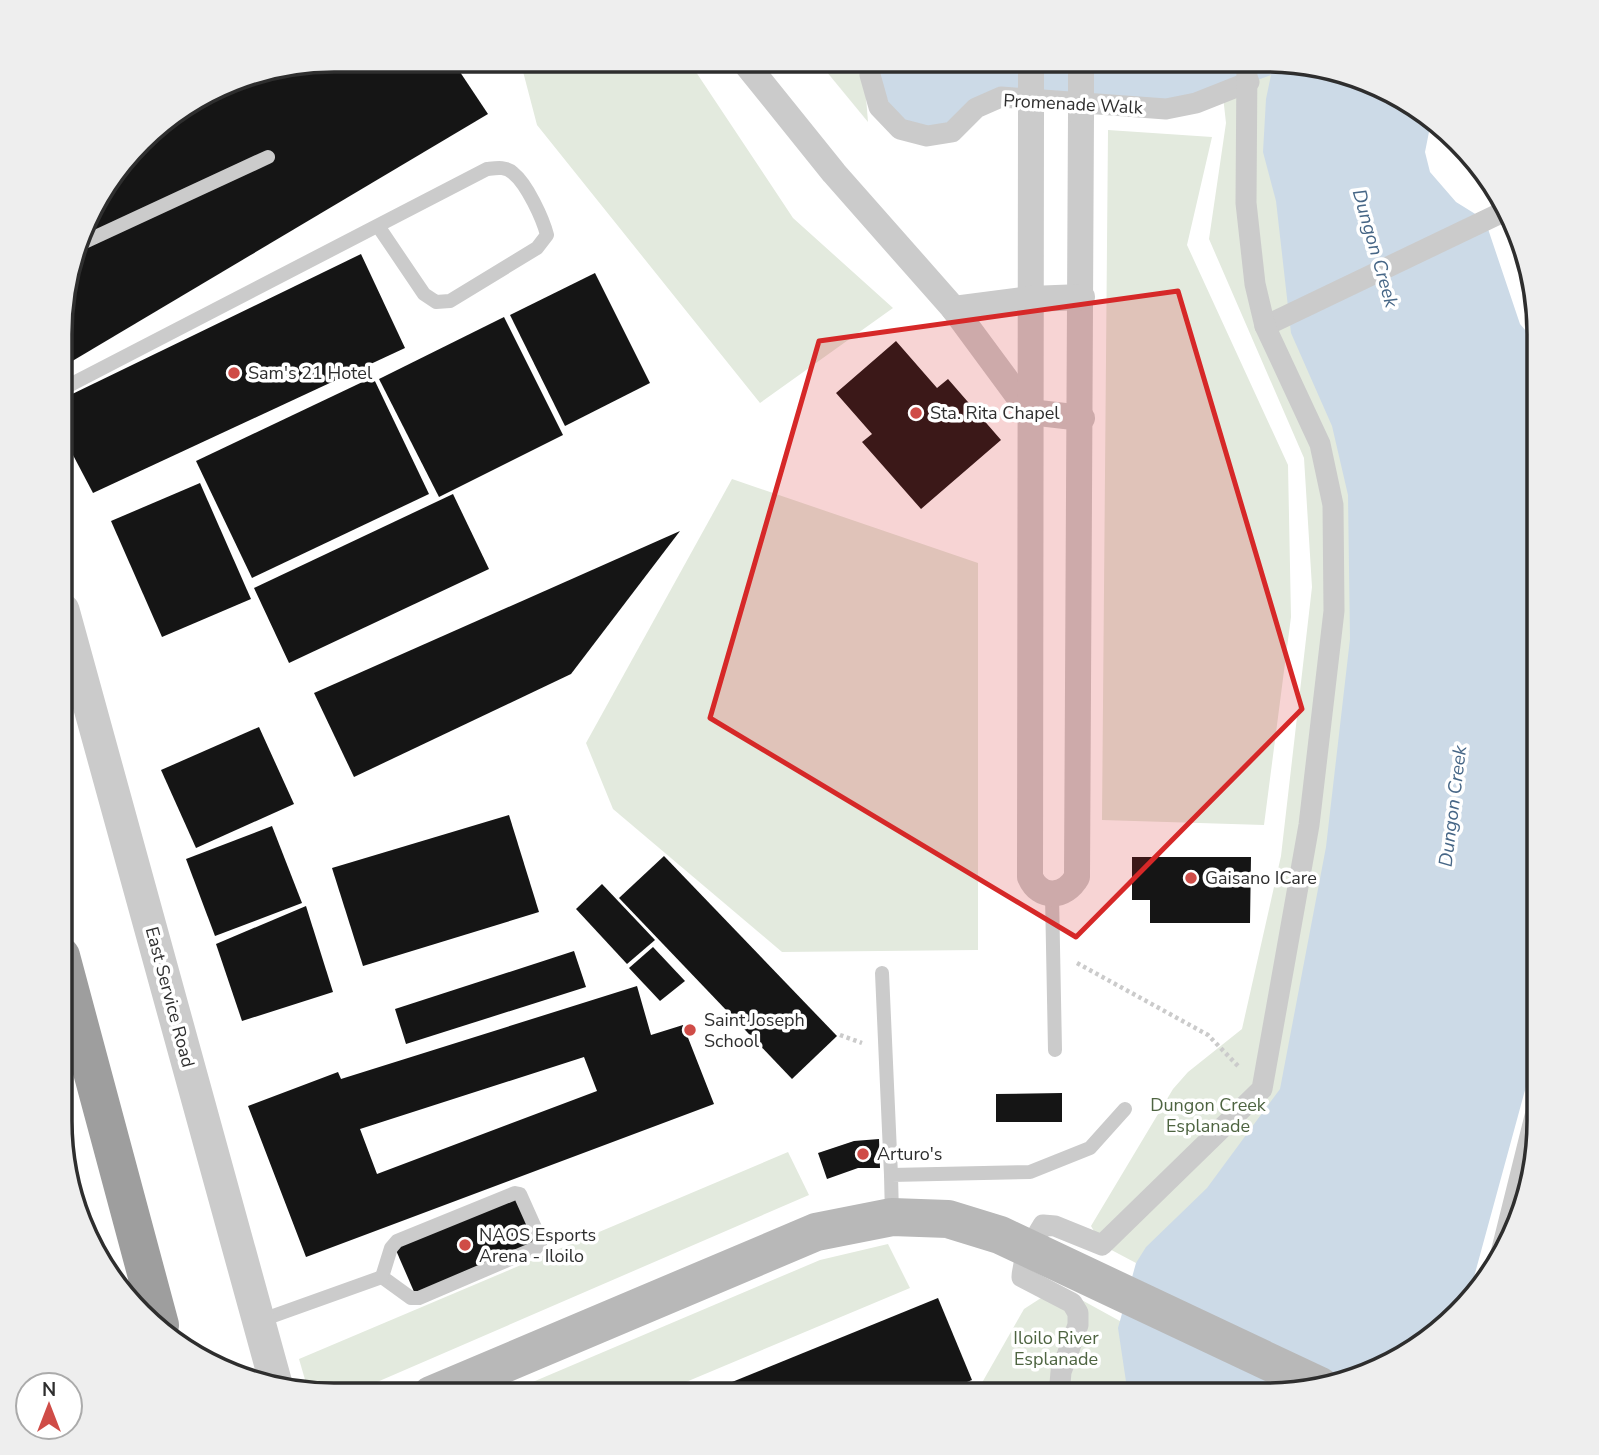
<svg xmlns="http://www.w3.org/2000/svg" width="1599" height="1455" font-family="'Nunito Sans',sans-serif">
<rect width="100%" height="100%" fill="#fff"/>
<g fill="#e3eade">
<polygon points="520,60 688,60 793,218 893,308 760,403 537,125"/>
<polygon points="817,60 863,60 868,122"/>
<polygon points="1219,60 1272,74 1352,387 1362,1060 1136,1263 1102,1245 1091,1226 1173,1089 1188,1072 1242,1029 1281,856 1312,587 1304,458 1209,239 1226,123"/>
<polygon points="1108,130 1212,137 1187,245 1288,465 1291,617 1264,825 1102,820"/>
<polygon points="732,479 978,563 978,950 782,952 613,809 586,743"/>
<polygon points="788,1152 809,1195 347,1395 308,1390 299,1359"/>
<polygon points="888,1244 910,1288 655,1395 502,1395 820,1260"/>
<polygon points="1058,1287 1189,1359 1178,1395 975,1395 1024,1309"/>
</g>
<polygon fill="#ccdae7" points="870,60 1283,60 1386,88 1431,122 1425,152 1430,172 1456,202 1485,220 1520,324 1539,346 1539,1039 1468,1299 1446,1327 1370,1374 1283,1395 1128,1395 1118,1328 1136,1263 1146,1247 1207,1188 1280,1089 1326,847 1350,639 1348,495 1332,426 1291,333 1276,201 1263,152 1266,99 1271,75 1196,103 1001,97 952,132 900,129"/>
<g fill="#151515" fill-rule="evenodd">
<polygon points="334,60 452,60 488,114 64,366 65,281 96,196 153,127 245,74"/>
<polygon points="361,254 405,348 93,493 64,438 64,398"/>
<polygon points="595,273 650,383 565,426 510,315"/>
<polygon points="504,317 563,435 439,497 379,379"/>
<polygon points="896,341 937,388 948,379 1001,440 921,509 862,442 872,434 836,393"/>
<polygon points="373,377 429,494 252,578 196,461"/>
<polygon points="200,483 251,599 162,637 111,521"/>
<polygon points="453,494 489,569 289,663 254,588"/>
<polygon points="680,531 571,674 354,777 314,693"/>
<polygon points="259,727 294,804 196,848 161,770"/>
<polygon points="509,815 539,912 363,966 332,868"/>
<polygon points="272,826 302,903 215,936 186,859"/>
<polygon points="664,856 837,1036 792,1079 619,898"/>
<polygon points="1132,857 1251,857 1250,923 1150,923 1150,900 1132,900"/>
<polygon points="602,884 655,940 627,964 576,909"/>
<polygon points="306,906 333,992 242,1021 216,944"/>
<polygon points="653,947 685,981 660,1001 629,968"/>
<polygon points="574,951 586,987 406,1044 395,1009"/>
<path d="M 637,986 L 651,1035 L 683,1025 L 714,1104 L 306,1257 L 248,1106 L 338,1072 L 341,1079 ZM 584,1057 L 597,1091 L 377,1174 L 360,1129 Z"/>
<polygon points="1062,1093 1062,1122 996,1122 996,1094"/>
<polygon points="879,1139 880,1168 858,1168 827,1179 818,1153 854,1141"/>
<polygon points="516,1196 536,1243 415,1294 395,1248"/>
<polygon points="938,1298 972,1380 934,1395 700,1395"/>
</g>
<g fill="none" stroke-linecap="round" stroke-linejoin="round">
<g stroke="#cbcbcb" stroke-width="4.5" stroke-dasharray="3.5 3.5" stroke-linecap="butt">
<polyline points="1077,963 1208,1035 1239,1067"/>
<polyline points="840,1035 862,1043"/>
</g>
<g stroke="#cbcbcb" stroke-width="14">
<polyline points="78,245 268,157"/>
<path d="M 64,388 L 487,169 C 496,168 506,166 513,173 C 527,184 543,219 547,235 L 537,248 L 450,301 L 436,302 L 424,294 L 378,226"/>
<polyline points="1052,895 1055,1050"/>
<polyline points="882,973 891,1175"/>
<polygon points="515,1193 520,1194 541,1241 536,1248 419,1298 411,1298 382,1277 391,1248 397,1241"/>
<polyline points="892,1216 891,1175 1030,1172 1090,1148 1125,1109"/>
<polyline points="259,1321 382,1277"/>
</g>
<g stroke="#cbcbcb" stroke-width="21">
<polyline points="870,60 870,75 879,107 900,129 927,136 952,132 976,108 1001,97 1166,109 1196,103 1249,82"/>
<polyline points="1265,326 1507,210"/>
<polyline points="1500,1257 1539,1100"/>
<path d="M 1059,1395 L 1061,1372 L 1078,1325 L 1078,1313 L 1072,1303 L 1022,1277 C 1023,1257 1033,1242 1043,1225 L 1055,1226 L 1102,1245 L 1262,1089 L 1309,825 L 1334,611 L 1333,505 L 1320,444 L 1265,326 L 1255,284 L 1246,203 L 1247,60"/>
</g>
<g stroke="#cbcbcb" stroke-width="26">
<polyline points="743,60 834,173 954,309 1030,412 1082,418"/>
<path d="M 1031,111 L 1030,877 C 1040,900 1065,898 1077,877 L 1081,114"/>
<polyline points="954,309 1030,299 1082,297"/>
</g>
<polyline stroke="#cbcbcb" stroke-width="33" points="63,610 276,1384"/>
<polyline stroke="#b8b8b8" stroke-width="38" points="431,1395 816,1232 892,1217 948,1219 1000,1235 1320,1386"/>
<polyline stroke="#9e9e9e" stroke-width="38" points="61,956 160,1325"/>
<g stroke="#cbcbcb" stroke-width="26">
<polyline points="1081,60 1081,114"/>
<polyline points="1031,111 1031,60"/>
</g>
</g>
<path fill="#d62828" fill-opacity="0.2" stroke="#d62828" stroke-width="5" stroke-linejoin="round" d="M 1178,291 L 1302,709 L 1076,937 L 710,718 L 819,341 Z"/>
<g fill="#cf4c47" stroke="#fff" stroke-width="2.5">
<circle cx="234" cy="373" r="7"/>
<circle cx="916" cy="413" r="7"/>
<circle cx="1191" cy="878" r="7"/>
<circle cx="690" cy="1030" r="7"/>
<circle cx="863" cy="1154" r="7"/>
<circle cx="465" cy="1245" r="7"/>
</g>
<g text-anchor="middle" stroke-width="7" stroke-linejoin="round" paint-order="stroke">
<g font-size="18" fill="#2e2e2e" stroke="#fff">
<text transform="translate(1073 104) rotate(3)" y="6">Promenade Walk</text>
<text transform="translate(170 997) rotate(75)" y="6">East Service Road</text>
</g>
<g font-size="18" fill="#2e2e2e" stroke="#fff" text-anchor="start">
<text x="248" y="379">Sam's 21 Hotel</text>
<text x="930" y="419">Sta. Rita Chapel</text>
<text x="1205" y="884">Gaisano ICare</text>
<text x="704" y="1026">Saint Joseph<tspan x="704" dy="21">School</tspan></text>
<text x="877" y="1160">Arturo's</text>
<text x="479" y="1241">NAOS Esports<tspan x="479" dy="21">Arena - Iloilo</tspan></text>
</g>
<g font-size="18" fill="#4e6441" stroke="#fff">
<text x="1208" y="1111">Dungon Creek<tspan x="1208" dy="21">Esplanade</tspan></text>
<text x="1056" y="1344">Iloilo River<tspan x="1056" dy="21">Esplanade</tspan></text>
</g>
<g font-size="19" font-style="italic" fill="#466686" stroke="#fff">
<text transform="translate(1376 248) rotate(74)" y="7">Dungon Creek</text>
<text transform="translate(1452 806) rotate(-83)" y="7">Dungon Creek</text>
</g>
</g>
<path d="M0 0H1599V1455H0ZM334 72H1265A262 262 0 0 1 1527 334V1121A262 262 0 0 1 1265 1383H334A262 262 0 0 1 72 1121V334A262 262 0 0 1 334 72Z" fill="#eee" fill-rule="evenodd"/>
<path fill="none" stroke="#2e2e2e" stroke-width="3.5" d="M334 72H1265A262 262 0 0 1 1527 334V1121A262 262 0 0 1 1265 1383H334A262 262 0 0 1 72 1121V334A262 262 0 0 1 334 72Z"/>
<g transform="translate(49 1406)"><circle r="33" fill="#ffffff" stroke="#ababab" stroke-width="2"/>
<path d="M0-5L12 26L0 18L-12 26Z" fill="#cf4c47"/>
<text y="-10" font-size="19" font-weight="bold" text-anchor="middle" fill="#2e2e2e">N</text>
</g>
</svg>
